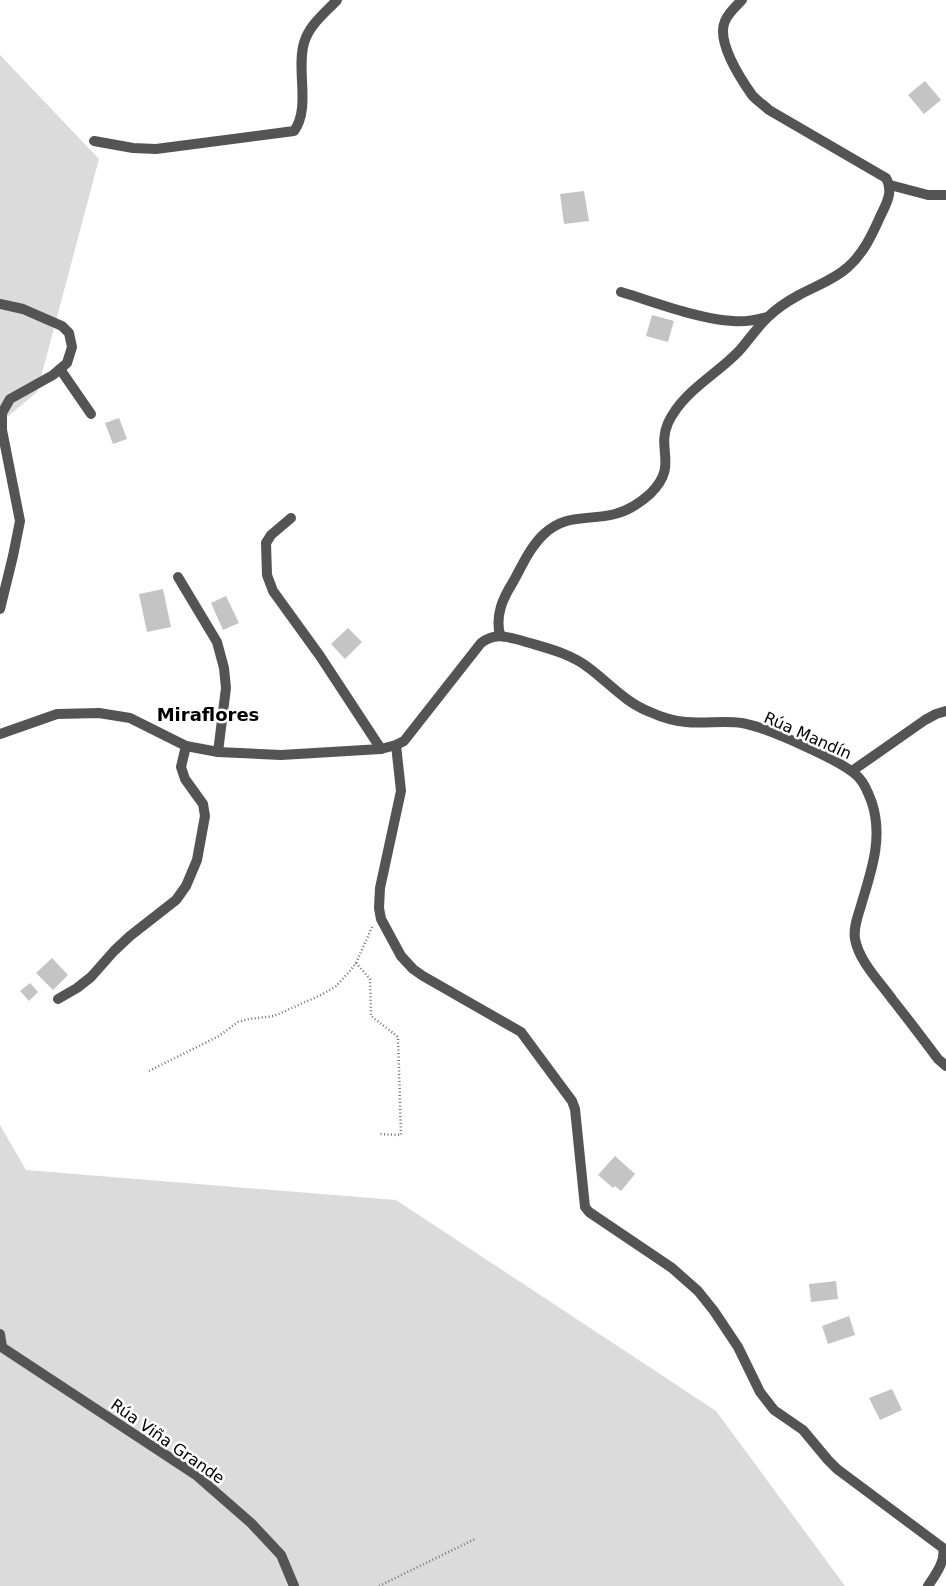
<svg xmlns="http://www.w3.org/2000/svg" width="946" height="1586" font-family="'DejaVu Sans',sans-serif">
<rect width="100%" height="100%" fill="#fff"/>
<g fill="#dbdbdb">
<polygon points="0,55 99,159 37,392 0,423"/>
<polygon points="0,1125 26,1170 396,1200 716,1411 845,1586 0,1586"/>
</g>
<g fill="#c4c4c4">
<polygon points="925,81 941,100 924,114 908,95"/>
<polygon points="584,191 589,221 564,224 560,194"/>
<polygon points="652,315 674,321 668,342 646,336"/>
<polygon points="119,418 127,439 113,444 105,423"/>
<polygon points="163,589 171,627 147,632 139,594"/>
<polygon points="226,596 239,623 223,630 211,603"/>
<polygon points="348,628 362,642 345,659 331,644"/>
<polygon points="52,958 68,975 53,990 36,973"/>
<polygon points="30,983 38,992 29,1001 20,991"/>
<polygon points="615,1156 635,1174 621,1191 615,1186 613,1188 598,1175"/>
<polygon points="836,1281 838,1299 811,1302 809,1284"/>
<polygon points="849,1316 855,1335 828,1344 822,1326"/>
<polygon points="892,1389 902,1410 880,1420 869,1398"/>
</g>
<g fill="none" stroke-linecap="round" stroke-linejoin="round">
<g stroke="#767676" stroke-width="2.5" stroke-dasharray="1 2.5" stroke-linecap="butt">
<polyline points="356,963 370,979 371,1016 398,1037 401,1135 379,1134"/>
<polyline points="149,1071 219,1036 238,1022 249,1019 274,1016 323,994 336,986 349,972 356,963 373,925"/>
<polyline points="379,1586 475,1539"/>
</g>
<g stroke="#545454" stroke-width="10">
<path d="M 94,141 L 133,148 L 156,149 L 294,131 C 311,108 296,70 304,43 C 309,25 325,13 337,0"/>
<polyline points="890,185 928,195 946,195"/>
<path d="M 621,292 C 655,302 698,319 733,321 C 744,322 756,320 767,317"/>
<polyline points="0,304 23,309 62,326 69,333 72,347 67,363 53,375 10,399 2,413 2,430 20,521 13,556 0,609"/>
<polyline points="60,369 91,414"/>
<polyline points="291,518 271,535 266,543 267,575 273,591 320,656 381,749"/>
<polyline points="178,577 217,642 224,668 226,688 218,752"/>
<path d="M 500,635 C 495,615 503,598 513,582 C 522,566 530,547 544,534 C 567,513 588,521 615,514 C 627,511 641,502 650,494 C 679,466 656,450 668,423 C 683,391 715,376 739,351 C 749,340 757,327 768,317 C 777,308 788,301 799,295 C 815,286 834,280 848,267 C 863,254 872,235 880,217 C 886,204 894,192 886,178 L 769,110 C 764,105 757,101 752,95 C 740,78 716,41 725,21 C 729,12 736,6 742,0"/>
<path d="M 0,734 L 57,714 L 99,713 L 130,718 L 186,746 L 218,752 L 281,755 L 381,749 L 396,745 L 404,741 L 481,643 C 496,632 507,637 523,641 C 546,648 570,653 589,668 C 609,683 626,703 650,712 C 661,717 673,721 686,722 C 705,724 724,720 742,723 C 765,727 847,762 860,779 C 866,786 869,795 872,803 C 883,837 872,869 862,902 C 859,914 853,926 855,939 C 859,961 879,981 892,999 C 908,1019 923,1039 938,1059 L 946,1066"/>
<path d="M 396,745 L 401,791 L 380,888 L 379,908 L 381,919 L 401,956 L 413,969 L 423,976 L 521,1032 L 572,1101 L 575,1109 L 585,1207 L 589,1212 L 672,1268 L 698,1291 L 714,1311 L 738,1347 L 760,1392 L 774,1410 L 803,1430 L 828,1460 L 837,1469 L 943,1548 C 946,1561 935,1575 928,1586"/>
<polyline points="852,771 925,720 936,714 946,711"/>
<polyline points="58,999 77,988 91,977 114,951 130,936 176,900 186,886 197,860 205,816 203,804 185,779 181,767 186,746"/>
<polyline points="0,1334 2,1347"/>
<polyline points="0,1346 196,1475 251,1523 281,1555 294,1586"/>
</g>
</g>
<g text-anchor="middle" stroke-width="5" stroke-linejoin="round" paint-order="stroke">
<g font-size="16" fill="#000" stroke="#fff">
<text transform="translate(808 735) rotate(24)" y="6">Rúa Mandín</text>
<text transform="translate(168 1441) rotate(35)" y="6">Rúa Viña Grande</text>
</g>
<g font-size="18" font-weight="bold" fill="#000" stroke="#fff">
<text x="208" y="721">Miraflores</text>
</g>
</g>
</svg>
